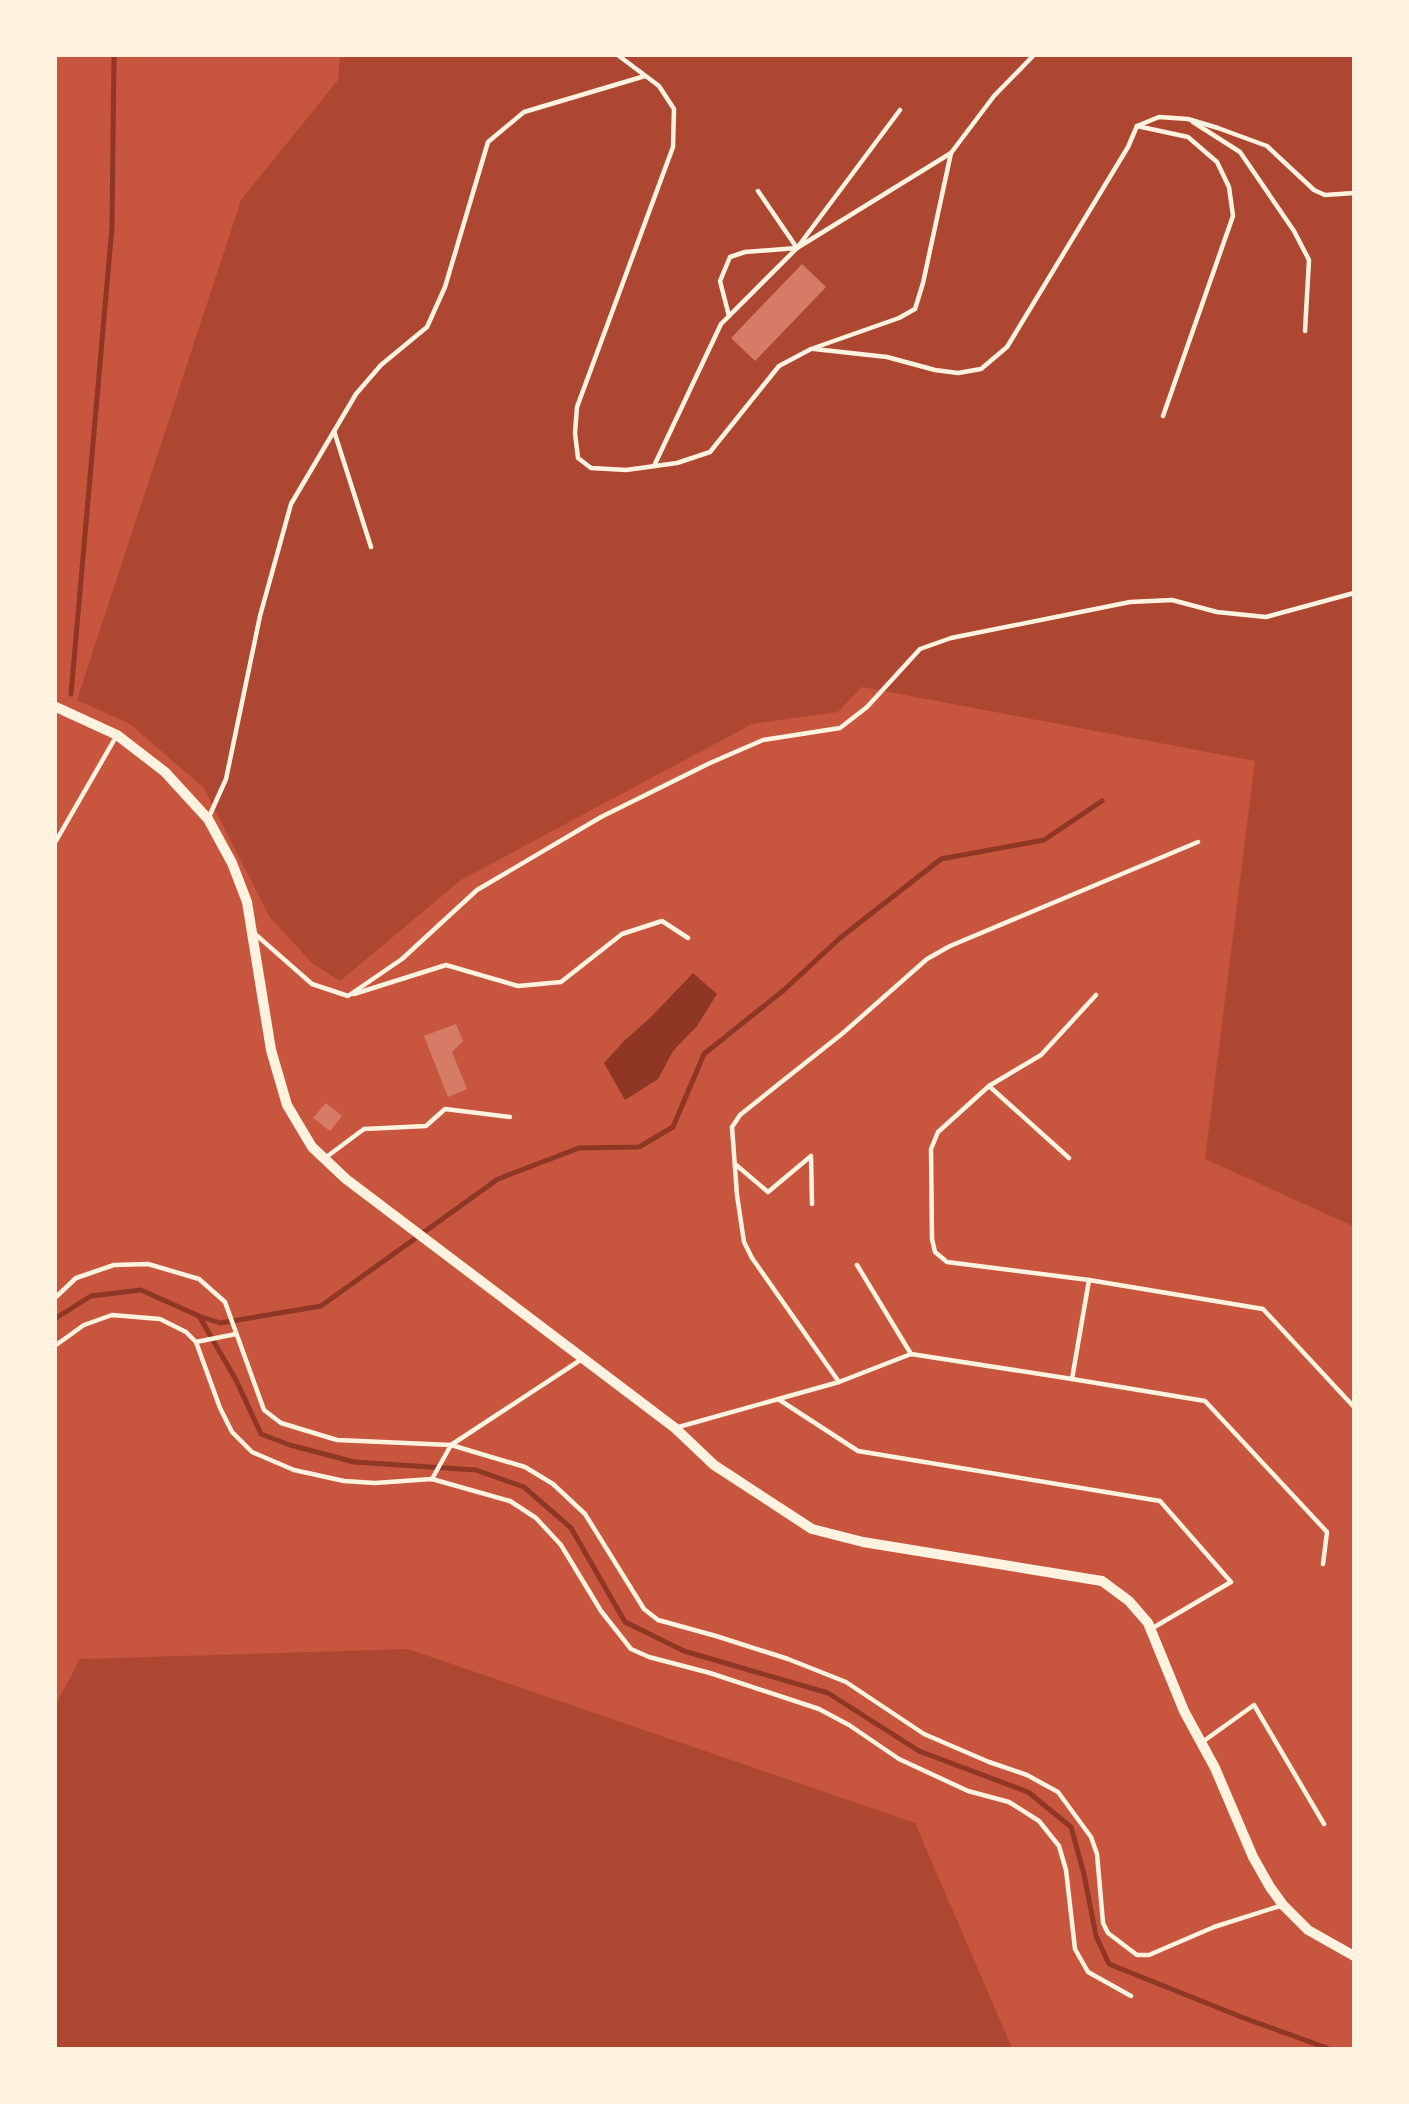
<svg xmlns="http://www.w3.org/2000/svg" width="1409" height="2104" font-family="Figtree,sans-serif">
<rect width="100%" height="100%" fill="#c8553d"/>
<g fill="#ae4732">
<polygon points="340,56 1353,56 1353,1226 1205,1159 1255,761 862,687 838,712 752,724 461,880 340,981 312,963 269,916 204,788 130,724 77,700 241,200 338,80"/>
<polygon points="408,1649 915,1823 1012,2048 56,2048 56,1704 80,1659"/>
</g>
<polygon fill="#8f3625" points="693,973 717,994 697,1026 673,1051 658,1079 625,1100 604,1063 624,1041 651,1017"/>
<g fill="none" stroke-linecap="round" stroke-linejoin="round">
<g stroke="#8f3625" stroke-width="5">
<polyline points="71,694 112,227 114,56"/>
<polyline points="199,1316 220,1323 321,1306 498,1179 579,1148 639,1147 673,1127 704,1054 784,990 840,938 941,859 1044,840 1102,801"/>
<polyline points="56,1318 91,1296 141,1290 199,1316 236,1380 261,1434 290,1445 354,1462 476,1470 524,1487 571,1528 625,1622 684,1651 828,1693 919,1751 1028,1792 1071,1827 1084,1874 1096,1936 1109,1964 1244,2018 1327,2048"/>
</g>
</g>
<g fill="#d67c66">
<polygon points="802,264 826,287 755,361 731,338"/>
<polygon points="456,1024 463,1041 452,1052 467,1089 448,1097 424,1036"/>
<polygon points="326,1103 342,1116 330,1131 313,1118"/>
</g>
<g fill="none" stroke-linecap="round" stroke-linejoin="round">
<g stroke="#fff3e0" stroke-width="4.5">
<polyline points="619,56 659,86 674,109 673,147 577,407 575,433 578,458 591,468 626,470 677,463 710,452 779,366 811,349 899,318 915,309 923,283 951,153 994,96 1033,56"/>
<polyline points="1193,122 1240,152 1294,231 1309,260 1305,331"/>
<polyline points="1137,126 1188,137 1217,162 1229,187 1233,216 1163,416"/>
<polyline points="758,191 797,248"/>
<polyline points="729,316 720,281 730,257 745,252 797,248 900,110"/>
<polyline points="814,349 887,357 935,370 958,373 981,369 1007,347 1128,147 1137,126 1159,117 1188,119 1218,128 1267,146 1314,190 1325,195 1354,193"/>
<polyline points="334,431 371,547"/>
<polyline points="654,466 721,324 797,248 951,153"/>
<polyline points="208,819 226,779 260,616 291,504 356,394 381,365 427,327 445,287 488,142 524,112 645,76"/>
<polyline points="56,841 117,735"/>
<polyline points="255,934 312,984 348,996 402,959 477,890 601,817 710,763 763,740 840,728 867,707 920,649 951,638 1130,602 1172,600 1217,612 1266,617 1354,593"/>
<polyline points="354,994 446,965 518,986 561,982 622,934 662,921 688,938"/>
<polyline points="1096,995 1041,1055 989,1086 938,1132 931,1149 932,1239 935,1252 947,1262 1089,1280 1263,1309 1354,1407"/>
<polyline points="989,1086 1069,1158"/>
<polyline points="325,1158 364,1129 426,1126 445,1109 510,1117"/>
<polyline points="735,1164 768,1192 811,1156 812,1204"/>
<polyline points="857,1265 911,1354"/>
<polyline points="56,1297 76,1278 114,1265 148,1264 199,1279 225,1302 264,1410 281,1423 337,1440 451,1445 525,1467 553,1484 585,1514 644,1609 658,1620 716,1636 788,1659 846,1682 924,1734 989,1762 1027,1775 1058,1792 1091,1837 1097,1854 1103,1923 1108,1933 1137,1955 1149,1955 1214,1927 1283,1905"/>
<polyline points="196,1342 236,1334"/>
<polyline points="56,1345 84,1325 112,1315 160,1319 186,1332 196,1342 220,1408 232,1432 252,1452 294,1470 344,1481 375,1483 432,1479 510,1501 536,1518 561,1545 601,1611 631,1649 649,1657 710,1673 819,1709 849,1725 899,1759 968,1791 1009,1802 1039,1821 1059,1846 1066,1870 1075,1949 1088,1972 1131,1996"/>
<polyline points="1072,1379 1089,1280"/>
<polyline points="839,1382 752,1258 744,1242 737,1195 732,1127 740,1115 843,1033 927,959 950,946 1198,842"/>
<polyline points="778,1399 858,1451 1160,1501 1231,1582 1151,1629"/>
<polyline points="675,1428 839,1382 911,1354 1072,1379 1205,1401 1327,1532 1323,1564"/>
<polyline points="432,1479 451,1445 582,1359"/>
<polyline points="1201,1743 1254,1705 1324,1824"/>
</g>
<polyline stroke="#fff3e0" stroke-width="10" points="56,707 117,735 165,772 208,819 232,863 247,902 271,1050 287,1105 312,1147 346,1179 675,1428 714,1465 812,1529 863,1542 1102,1581 1129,1601 1148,1623 1184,1711 1215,1768 1253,1857 1270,1887 1283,1905 1308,1930 1354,1956"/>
</g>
<rect width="1409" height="2104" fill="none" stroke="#fff3e0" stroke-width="114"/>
</svg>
